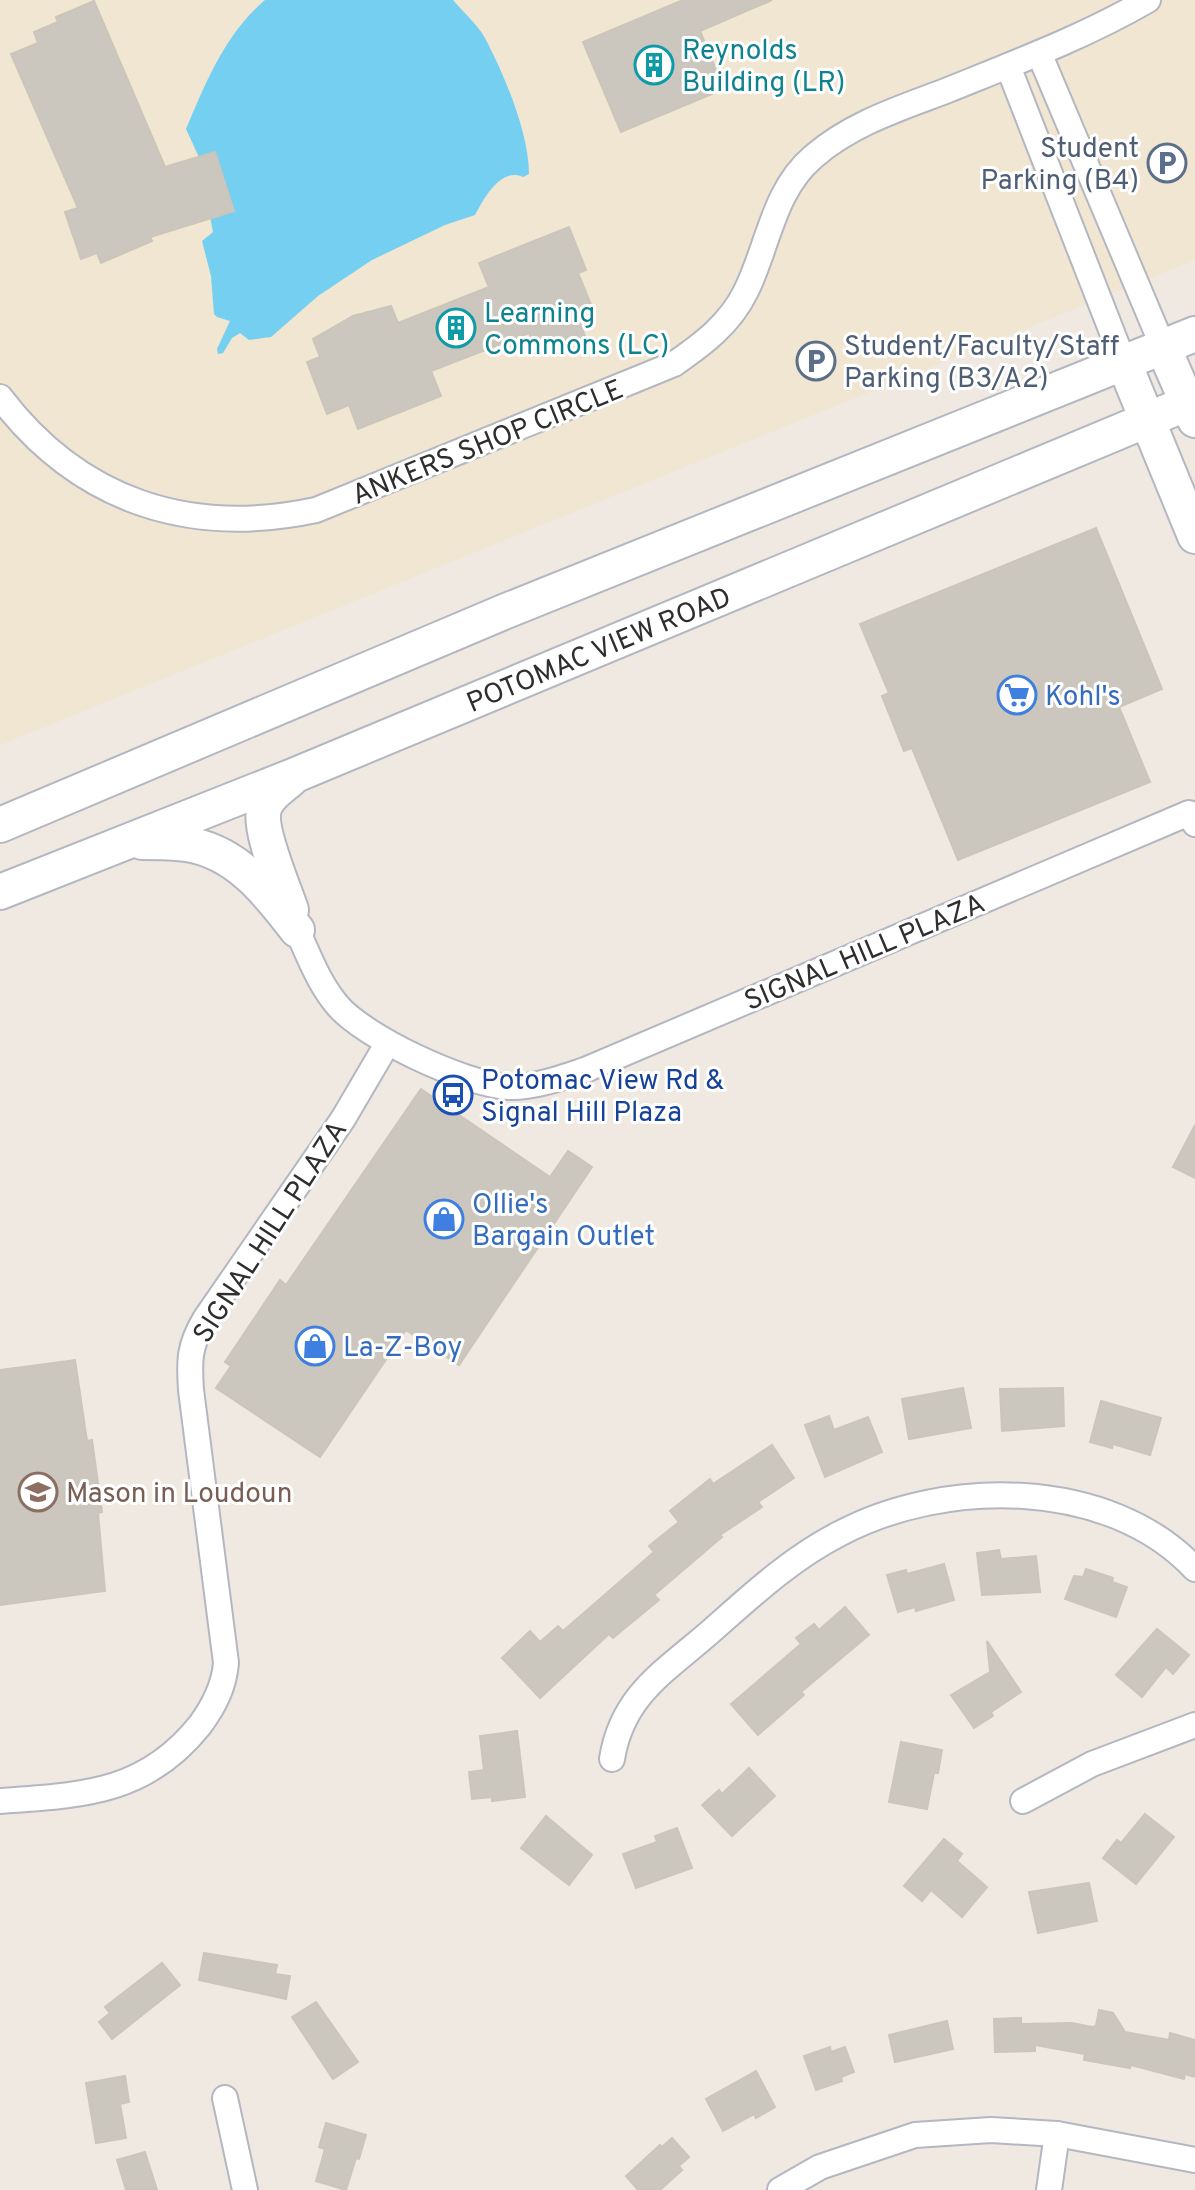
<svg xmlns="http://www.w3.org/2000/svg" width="1195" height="2190" font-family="Overpass,sans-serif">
<rect width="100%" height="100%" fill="#efe9e1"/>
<polygon fill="#f0e6d1" points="0,0 1195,0 1195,260 0,745"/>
<path fill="#75cff0" d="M 265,0 L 453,0 C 463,12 477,24 485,38 C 504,74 529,133 529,174 L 523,177 C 500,167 484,199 475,215 L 445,225 L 372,260 L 318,296 L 271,337 L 249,340 L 240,333 L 232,338 L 223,353 L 218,354 L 217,349 L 230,321 L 217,317 L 214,314 L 211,276 L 202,241 L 213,232 L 198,155 L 186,129 C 206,82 225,34 265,0 Z"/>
<g fill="#cbc7bf" stroke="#cbc5ba" stroke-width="2">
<polygon points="683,0 772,0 700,31 724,89 621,132 583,42"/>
<polygon points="94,1 165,167 215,152 234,211 150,237 152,241 101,263 97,253 81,259 65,212 78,208 11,54 38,43 34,32 58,22 56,17"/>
<polygon points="569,227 586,270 578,273 592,307 576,313 585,336 538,354 529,333 431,371 441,396 358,429 349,405 327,414 307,362 320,357 313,339 353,316 391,306 398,323 489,287 479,263"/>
<polygon points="1096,528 1162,689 1119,707 1150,782 958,860 912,748 904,751 882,696 889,693 860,624"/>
<polygon points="421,1089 550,1177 568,1151 592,1167 459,1365 406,1330 320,1457 216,1388 231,1366 225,1362 280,1280 286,1285"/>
<polygon points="1195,1125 1195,1178 1173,1167"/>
<polygon points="75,1360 87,1441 92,1440 102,1512 98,1513 105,1591 0,1605 0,1370"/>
<polygon points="963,1388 971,1428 909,1439 902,1399"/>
<polygon points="1063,1388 1064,1426 1002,1431 1000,1389"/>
<polygon points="1101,1401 1161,1418 1150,1455 1113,1444 1112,1448 1090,1442"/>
<polygon points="829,1416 834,1430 868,1417 882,1452 825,1477 805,1425"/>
<polygon points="772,1445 794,1478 758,1502 762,1507 720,1535 722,1537 654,1595 659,1600 613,1638 609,1634 540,1698 502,1658 530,1631 540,1642 558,1626 563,1631 654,1552 649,1546 679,1522 670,1511 710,1479 713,1484"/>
<polygon points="999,1550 1001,1559 1036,1556 1040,1592 982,1595 977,1553"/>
<polygon points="944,1564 954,1600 916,1611 915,1607 898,1612 887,1575 906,1570 907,1574"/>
<polygon points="1086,1569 1113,1578 1112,1582 1127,1587 1116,1617 1065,1599 1074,1576 1083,1577"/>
<polygon points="845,1607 869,1635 801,1692 804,1695 758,1735 731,1704 801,1644 796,1638 814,1624 819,1630"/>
<polygon points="1157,1629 1189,1655 1173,1674 1166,1667 1142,1697 1116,1675"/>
<polygon points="987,1641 1021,1692 991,1712 993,1716 974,1728 951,1695 990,1672"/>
<polygon points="517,1731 525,1797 492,1801 492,1797 472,1799 469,1772 484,1770 480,1736"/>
<polygon points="901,1742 942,1750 938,1773 934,1773 927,1809 889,1802"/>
<polygon points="749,1768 775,1796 732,1836 702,1805 719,1790 722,1794"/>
<polygon points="1145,1814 1174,1837 1136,1884 1103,1858 1117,1840 1121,1843"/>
<polygon points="546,1816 592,1855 569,1885 521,1848"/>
<polygon points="677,1828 692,1868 636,1888 623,1854 657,1842 655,1836"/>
<polygon points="944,1839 962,1854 957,1861 987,1887 962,1917 931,1890 922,1901 904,1886"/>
<polygon points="1089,1883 1097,1921 1038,1933 1029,1892"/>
<polygon points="204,1953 277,1965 275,1974 290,1976 286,1999 199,1980"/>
<polygon points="162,1963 180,1985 112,2039 99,2022 110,2013 105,2007"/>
<polygon points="316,2002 358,2062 333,2079 292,2017"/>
<polygon points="1099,2010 1113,2013 1125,2032 1169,2040 1170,2033 1195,2040 1195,2077 1185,2074 1184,2079 1131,2065 1130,2068 1084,2060 1085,2054 1035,2045 1035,2051 995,2052 994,2019 1021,2018 1021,2024 1072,2023 1092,2027 1096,2026"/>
<polygon points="947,2021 953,2049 895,2062 889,2035"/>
<polygon points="830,2047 831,2052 845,2047 854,2072 841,2077 842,2081 816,2090 804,2056"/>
<polygon points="756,2071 775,2107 756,2118 754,2114 723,2131 706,2099"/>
<polygon points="125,2076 129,2102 120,2104 126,2138 96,2143 86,2083"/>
<polygon points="326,2123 366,2135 359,2159 356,2158 346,2190 316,2181 325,2149 319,2147"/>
<polygon points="672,2138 689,2157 679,2166 682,2170 660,2190 638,2190 626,2176 660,2145 662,2147"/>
<polygon points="145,2152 157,2190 126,2190 117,2160"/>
</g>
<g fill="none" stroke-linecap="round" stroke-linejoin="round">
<defs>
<g id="street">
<polyline points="1039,53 1163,347"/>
<polyline points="1008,66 1124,363"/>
<path d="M 0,397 C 79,501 189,537 316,510 L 674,364 C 703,344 730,324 746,291 C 768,247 773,191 813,157 C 852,123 901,108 948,90 C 1017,62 1084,37 1148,0"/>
<path d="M 297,930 C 309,956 319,984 338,1006 C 366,1038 464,1084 508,1087 C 534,1088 561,1078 585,1070 L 1189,813 L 1195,824"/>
<path d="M 612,1759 C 622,1696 664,1672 709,1633 C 750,1597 790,1559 839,1534 C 944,1478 1109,1477 1195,1569"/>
<path d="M 0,1801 C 82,1795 145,1794 200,1725 C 214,1706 224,1687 226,1663 L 191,1390 C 189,1360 189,1346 205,1319 L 343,1119 L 387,1044"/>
<polyline points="1023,1801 1092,1764 1195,1725"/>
<polyline points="225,2098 245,2190"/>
<polyline points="780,2190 820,2167 915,2135 991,2130 1057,2134 1195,2160"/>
<polyline points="1049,2190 1057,2134"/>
</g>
<g id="secondary">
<polyline points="1163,347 1195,420"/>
<polyline points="1124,363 1195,536"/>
<path d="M 291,779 C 282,787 269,795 265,806 C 256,826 284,888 291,910"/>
<polyline points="0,825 506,611 1195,334"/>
<path d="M 142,842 C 156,842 172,842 186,844 C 236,851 268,892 297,930"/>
<path id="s1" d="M 0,892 L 293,776 L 1195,400"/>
</g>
</defs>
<use href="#street" stroke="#b4b7c1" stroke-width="28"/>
<use href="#secondary" stroke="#b4b7c1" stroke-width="38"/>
<use href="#street" stroke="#fff" stroke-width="24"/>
<use href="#secondary" stroke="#fff" stroke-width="34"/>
</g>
<defs>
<symbol id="building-ring" viewBox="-11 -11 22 22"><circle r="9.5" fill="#fff" stroke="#0f9aa8" stroke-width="1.5"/><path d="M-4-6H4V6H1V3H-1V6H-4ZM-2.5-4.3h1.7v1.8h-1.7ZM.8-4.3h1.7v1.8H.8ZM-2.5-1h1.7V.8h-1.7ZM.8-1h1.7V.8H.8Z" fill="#0f9aa8"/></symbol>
<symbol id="parking-ring" viewBox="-11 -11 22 22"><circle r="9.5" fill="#fff" stroke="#5c6f8a" stroke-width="1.5"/><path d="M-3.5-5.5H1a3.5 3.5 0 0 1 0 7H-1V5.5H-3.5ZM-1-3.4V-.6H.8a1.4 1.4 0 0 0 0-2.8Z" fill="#5c6f8a"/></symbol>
<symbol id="supermarket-ring" viewBox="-11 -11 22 22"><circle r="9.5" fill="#fff" stroke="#3f7fe0" stroke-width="1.5"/><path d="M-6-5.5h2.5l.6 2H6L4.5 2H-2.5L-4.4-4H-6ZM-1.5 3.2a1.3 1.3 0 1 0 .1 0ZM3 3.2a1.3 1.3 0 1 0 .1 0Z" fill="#3f7fe0"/></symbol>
<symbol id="bus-ring" viewBox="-11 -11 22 22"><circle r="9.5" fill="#fff" stroke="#1a4fb4" stroke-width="1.5"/><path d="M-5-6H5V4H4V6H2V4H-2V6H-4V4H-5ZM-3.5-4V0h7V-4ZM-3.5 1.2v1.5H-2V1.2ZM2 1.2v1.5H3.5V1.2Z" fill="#1a4fb4"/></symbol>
<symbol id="shop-ring" viewBox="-11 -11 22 22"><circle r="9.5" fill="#fff" stroke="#3f7fe0" stroke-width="1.5"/><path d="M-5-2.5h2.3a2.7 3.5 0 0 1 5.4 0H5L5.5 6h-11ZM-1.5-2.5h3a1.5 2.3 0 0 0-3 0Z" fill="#3f7fe0"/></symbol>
<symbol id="university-ring" viewBox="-11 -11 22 22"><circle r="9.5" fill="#fff" stroke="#8d6e63" stroke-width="1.5"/><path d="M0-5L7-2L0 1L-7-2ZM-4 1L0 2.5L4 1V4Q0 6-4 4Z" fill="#8d6e63"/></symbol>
</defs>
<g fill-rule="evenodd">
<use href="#building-ring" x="632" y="43" width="44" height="44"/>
<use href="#parking-ring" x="1145" y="141" width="44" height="44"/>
<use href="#building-ring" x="434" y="306" width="44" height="44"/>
<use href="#parking-ring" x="794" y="339" width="44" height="44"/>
<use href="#supermarket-ring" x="995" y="673" width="44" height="44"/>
<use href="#bus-ring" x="431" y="1073" width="44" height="44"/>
<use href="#shop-ring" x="422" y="1197" width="44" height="44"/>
<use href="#shop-ring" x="293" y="1324" width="44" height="44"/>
<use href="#university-ring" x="16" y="1470" width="44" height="44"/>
</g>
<g text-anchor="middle" stroke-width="6" stroke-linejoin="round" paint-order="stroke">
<g font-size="28" fill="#0d838f" stroke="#fff" text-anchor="start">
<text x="682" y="59">Reynolds<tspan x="682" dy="32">Building (LR)</tspan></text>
<text x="484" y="322">Learning<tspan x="484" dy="32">Commons (LC)</tspan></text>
</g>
<g font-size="28" fill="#4e5e75" stroke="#fff" text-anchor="end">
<text x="1139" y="157">Student<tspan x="1139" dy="32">Parking (B4)</tspan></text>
<text x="844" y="355" text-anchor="start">Student/Faculty/Staff<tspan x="844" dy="32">Parking (B3/A2)</tspan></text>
</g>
<g font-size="28" fill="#2e2e2e" stroke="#fff">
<text transform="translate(487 441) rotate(-22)" y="10">ANKERS SHOP CIRCLE</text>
<text dy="10" stroke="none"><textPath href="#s1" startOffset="646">POTOMAC VIEW ROAD</textPath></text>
<text transform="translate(864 951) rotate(-23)" y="10">SIGNAL HILL PLAZA</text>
<text transform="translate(269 1231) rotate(-57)" y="10">SIGNAL HILL PLAZA</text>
</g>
<g font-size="28" fill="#366cbe" stroke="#fff" text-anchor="start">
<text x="1045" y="705">Kohl's</text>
<text x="472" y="1213">Ollie's<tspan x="472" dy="32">Bargain Outlet</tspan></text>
<text x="343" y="1356">La-Z-Boy</text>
</g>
<g font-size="28" fill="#164399" stroke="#fff" text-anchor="start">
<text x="481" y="1089">Potomac View Rd &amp;<tspan x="481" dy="32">Signal Hill Plaza</tspan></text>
</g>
<g font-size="28" fill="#785e54" stroke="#fff" text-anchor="start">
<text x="66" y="1502">Mason in Loudoun</text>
</g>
</g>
</svg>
